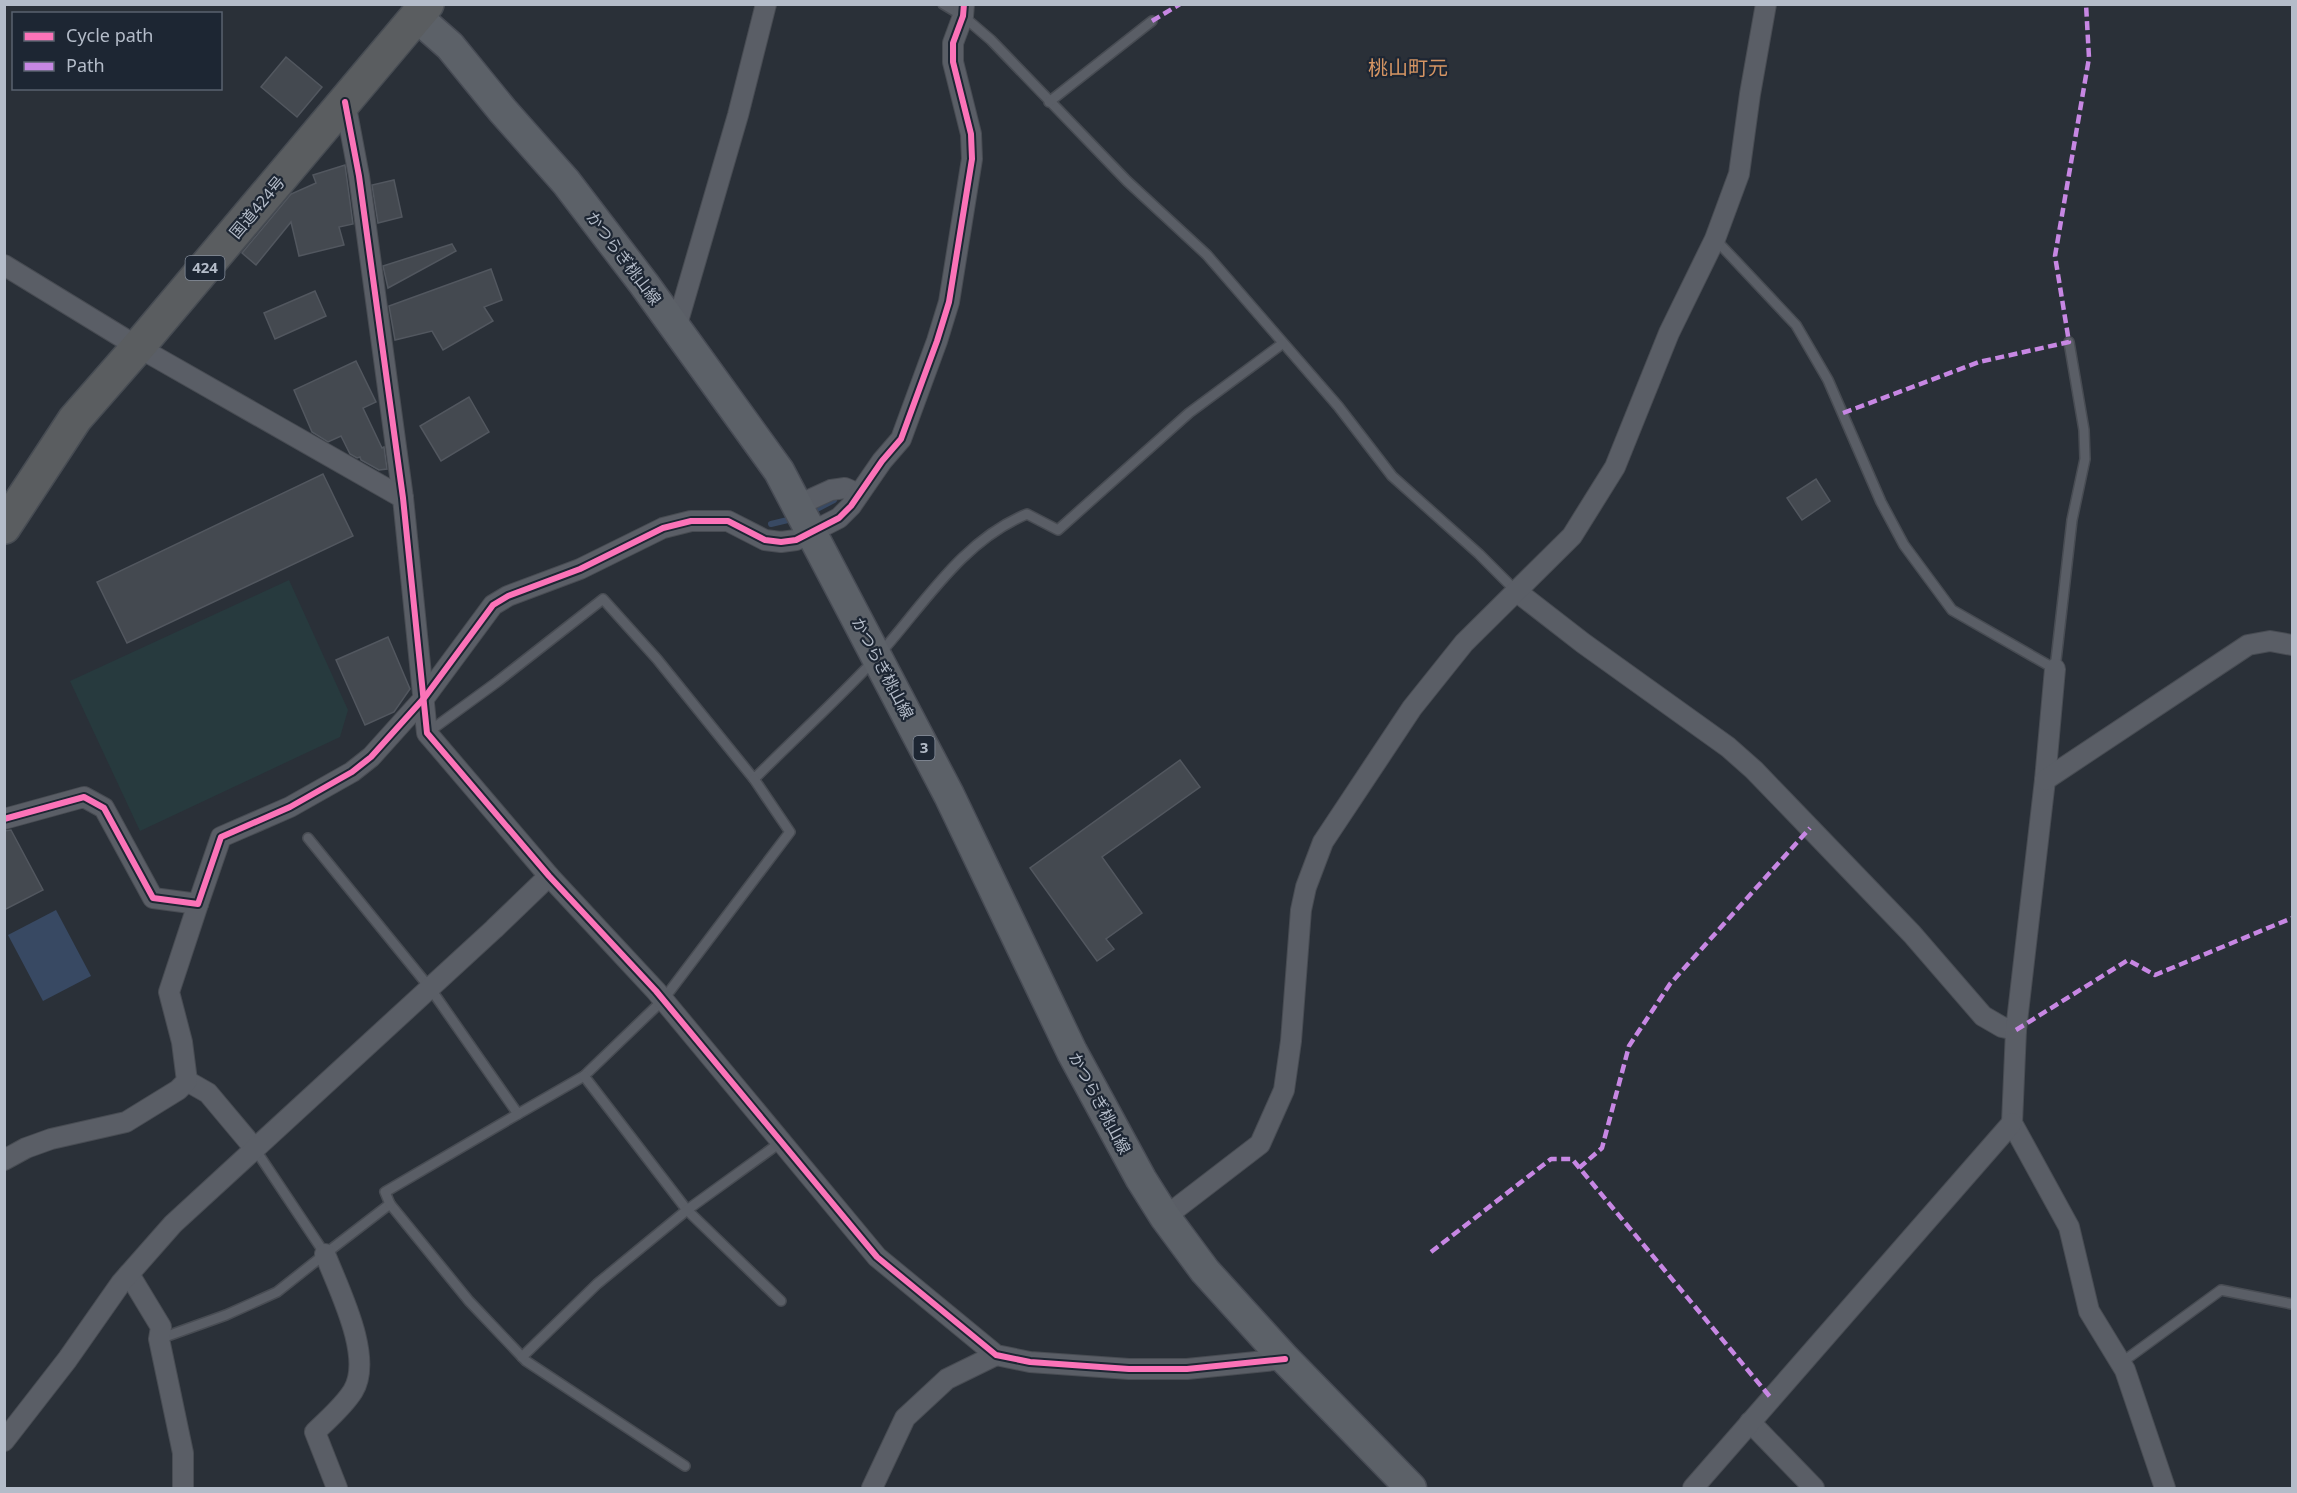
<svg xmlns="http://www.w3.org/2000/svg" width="2297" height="1493" font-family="'Noto Sans','Noto Sans JP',sans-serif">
<rect width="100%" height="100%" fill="#2a3038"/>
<polygon fill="#273a3e" points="289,580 348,710 340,737 140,831 70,681"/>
<polygon fill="#384963" points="56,910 91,976 43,1001 8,935"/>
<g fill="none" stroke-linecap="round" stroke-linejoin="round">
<g stroke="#384963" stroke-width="6">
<polyline points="815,510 834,500"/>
<polyline points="771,524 792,519"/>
</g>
</g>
<g fill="#444950" stroke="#52575f" stroke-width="1.5">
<polygon points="286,57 322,87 297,117 261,87"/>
<polygon points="345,165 353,224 339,227 344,245 299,256 291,222 256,265 242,253 291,194 316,183 313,175"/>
<polygon points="394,180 402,217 378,223 372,185"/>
<polygon points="452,244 456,251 388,288 383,266"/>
<polygon points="491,269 502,300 484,307 493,321 443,350 432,331 395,340 389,306"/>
<polygon points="315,291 326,316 275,339 264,313"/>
<polygon points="356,361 376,402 363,408 382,448 384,447 387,469 379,470 361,460 360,457 357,458 350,454 341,436 328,442 312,432 294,390"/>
<polygon points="469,397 489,432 441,461 420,426"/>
<polygon points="323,474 353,536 127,643 97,582"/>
<polygon points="1816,479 1830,501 1802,520 1787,498"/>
<polygon points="388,637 410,689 394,712 365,725 336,660"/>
<polygon points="1180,760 1200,787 1102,857 1142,913 1106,939 1114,949 1097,961 1030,868"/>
<polygon points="11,830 43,890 4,910 4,831"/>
</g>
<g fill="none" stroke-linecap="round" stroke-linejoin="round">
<defs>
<g id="lane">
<polyline points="943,4 963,16 991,40 1127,181 1207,255 1338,406 1392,476 1479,554 1516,591"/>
<polyline points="1049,102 1152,21"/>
<polyline points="1715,239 1796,325 1828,380 1881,502 1904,545 1952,610 2055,669 2072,520 2085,459 2084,430 2069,342"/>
<path d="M 427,733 L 497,682 L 603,599 L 657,659 L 754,779 C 795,738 838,699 877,657 C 923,606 961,541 1027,514 L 1058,530 L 1189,413 L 1282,344"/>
<polyline points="308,838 430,988 518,1114 584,1076 663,1000 790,832 754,779"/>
<polyline points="584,1076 687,1210 781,1301"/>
<polyline points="255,1149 325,1254 390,1204 469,1301 526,1361 685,1466"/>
<polyline points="390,1204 385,1192 518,1114"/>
<polyline points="159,1339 226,1315 277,1292 325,1254"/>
<polyline points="522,1357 597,1284 687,1210 781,1142"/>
<polyline points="2121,1363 2221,1290 2292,1304"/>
</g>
<g id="street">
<polyline points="345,102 359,176 403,498 427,733 549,876 656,991 877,1257 996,1355 1030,1362 1129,1369 1187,1369 1285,1359"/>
<polyline points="4,265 138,347 403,498"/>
<polyline points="676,328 738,115 766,4"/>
<polyline points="798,505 831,490 845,488 859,494"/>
<polyline points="1516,591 1583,643 1728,747 1754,770 1912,934 1983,1016 2002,1027 2016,1030"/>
<polyline points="2055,669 2045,780 2016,1030 2012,1123 2069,1227 2089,1311 2125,1370 2165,1488"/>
<polyline points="2045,780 2248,645 2270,641 2292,645"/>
<polyline points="4,819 84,797 104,808 153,898 198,904 221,837 290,807 352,772 371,757 425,697 493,605 508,596 580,569 663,528 691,521 728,521 765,540 781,542 796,540 839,518 851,506 882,461 901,439 937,341 949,302 972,159 971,134 953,62 953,43 963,16 964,4"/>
<polyline points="187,1081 208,1093 255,1149"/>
<polyline points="4,1160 26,1148 51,1139 126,1122 178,1090 187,1081 182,1042 169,992 198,904"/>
<polyline points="1165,1217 1260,1144 1284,1090 1291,1041 1301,910 1306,887 1323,842 1412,708 1464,643 1572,536 1615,467 1669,333 1715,239 1739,174 1750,94 1766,4"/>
<path d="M 325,1254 C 338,1288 374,1357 353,1391 C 343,1407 328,1419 315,1432 L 337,1488"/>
<polyline points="129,1274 161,1327 159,1339 183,1453 183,1488"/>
<polyline points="1750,1422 1814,1488"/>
<polyline points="4,1441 67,1360 121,1283 173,1224 494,929 549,876"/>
<polyline points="872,1488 905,1418 947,1379 996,1355"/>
<polyline points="1693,1488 2012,1123"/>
</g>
<polyline id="primary" points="417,17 450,46 503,111 566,182 644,284 779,471 949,795 1072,1052 1141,1179 1165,1217 1205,1271 1285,1359 1411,1488"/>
<polyline id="highway" points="4,527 75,419 138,347 427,4"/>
</defs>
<use href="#lane" stroke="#484c53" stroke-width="12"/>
<use href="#street" stroke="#484c53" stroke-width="22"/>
<use href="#primary" stroke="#484c55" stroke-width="33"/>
<use href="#highway" stroke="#474c53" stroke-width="36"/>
<use href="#lane" stroke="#5a5e66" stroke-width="9"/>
<use href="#street" stroke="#5a5e66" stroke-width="20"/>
<use href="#primary" stroke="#5c6168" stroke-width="30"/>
<use href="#highway" stroke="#5a5d60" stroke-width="33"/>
<g stroke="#c787e3" stroke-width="4.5" stroke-dasharray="9 4.5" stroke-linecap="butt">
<polyline points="1152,21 1180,4"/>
<polyline points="1843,413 1979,362 2069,342 2055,256 2089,58 2086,4"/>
<polyline points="2016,1030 2128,960 2155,975 2292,918"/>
<polyline points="1579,1168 1602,1148 1629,1046 1670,984 1810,828"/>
<polyline points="1431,1252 1551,1159 1572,1159 1771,1398"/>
</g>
<defs>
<g id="cycleway">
<polyline points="345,102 359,176 403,498 427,733 549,876 656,991 877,1257 996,1355 1030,1362 1129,1369 1187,1369 1285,1359"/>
<polyline points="4,819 84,797 104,808 153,898 198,904 221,837 290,807 352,772 371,757 425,697 493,605 508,596 580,569 663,528 691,521 728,521 765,540 781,542 796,540 839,518 851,506 882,461 901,439 937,341 949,302 972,159 971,134 953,62 953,43 963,16 964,4"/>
</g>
</defs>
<use href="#cycleway" stroke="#1d2633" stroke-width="10"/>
<use href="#cycleway" stroke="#fb73b8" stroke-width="6"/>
</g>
<g text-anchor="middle" stroke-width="4.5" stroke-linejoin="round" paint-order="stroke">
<g fill="#1d2633" stroke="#878f9c" stroke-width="1.5">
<rect x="185.5" y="256" width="39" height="24" rx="4.5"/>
<rect x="913.5" y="736" width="21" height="24" rx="4.5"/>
</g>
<g font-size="15" font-weight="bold" fill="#b4bcc9">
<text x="205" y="273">424</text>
<text x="924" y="753">3</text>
</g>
<g font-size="16" fill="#b4bcc9" stroke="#1d2633">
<text transform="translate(257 207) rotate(-50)" y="6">国道424号</text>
<text transform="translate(624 258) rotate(53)" y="6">かつらぎ桃山線</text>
<text transform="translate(883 668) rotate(62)" y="6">かつらぎ桃山線</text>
<text transform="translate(1100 1103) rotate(62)" y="6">かつらぎ桃山線</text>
</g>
<g font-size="20" fill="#d59563" stroke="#1d2633">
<text x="1408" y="75">桃山町元</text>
</g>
</g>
<rect width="2297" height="1493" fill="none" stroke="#b4bcc9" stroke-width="12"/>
<rect x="12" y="12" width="210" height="78" fill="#1d2633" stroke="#59626f" stroke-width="1.5"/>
<rect x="24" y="32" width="30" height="9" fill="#fb73b8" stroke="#59626f" stroke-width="1.5"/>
<text x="66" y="42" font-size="18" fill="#b4bcc9">Cycle path</text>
<rect x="24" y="62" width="30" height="9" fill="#c787e3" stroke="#59626f" stroke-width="1.5"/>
<text x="66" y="72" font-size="18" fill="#b4bcc9">Path</text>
</svg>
